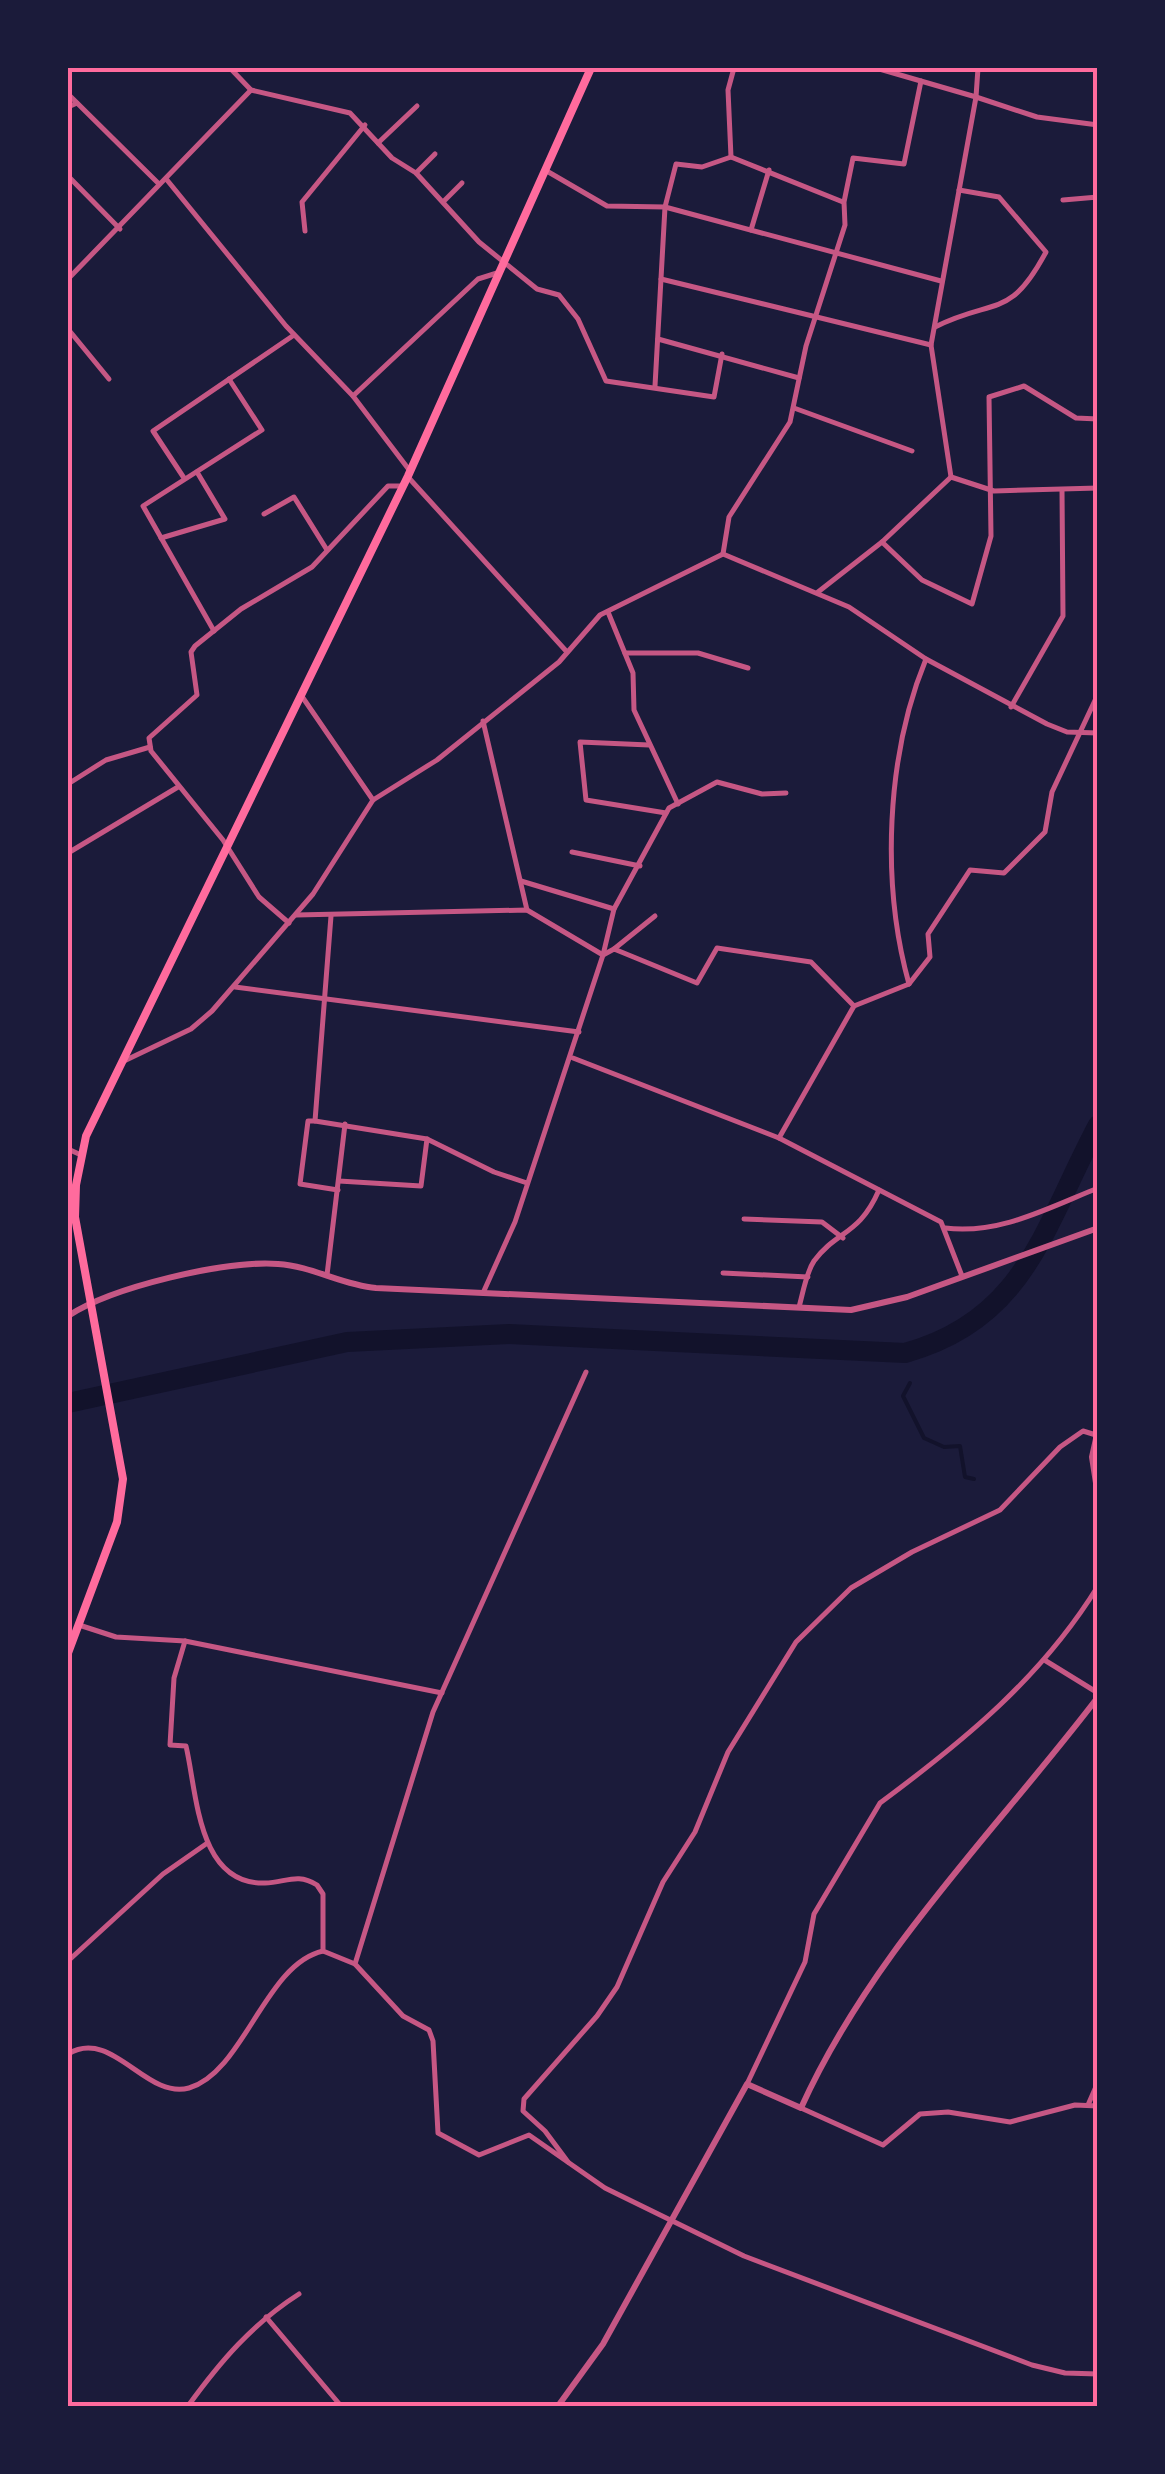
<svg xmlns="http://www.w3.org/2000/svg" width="1165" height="2474" font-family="'Archivo Narrow',sans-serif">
<rect width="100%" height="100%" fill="#1b1b3a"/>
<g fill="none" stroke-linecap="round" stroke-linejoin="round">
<g stroke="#12122b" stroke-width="4">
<polyline points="905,1353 906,1359"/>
<polyline points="910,1383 903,1396 924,1438 944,1447 960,1446 965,1477 974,1479"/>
</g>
<path stroke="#12122b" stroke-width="20" d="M 68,1403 L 347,1342 L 509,1334 L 905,1353 C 1026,1320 1044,1226 1098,1125"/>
<g stroke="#c65784" stroke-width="5">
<polyline points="230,68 251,90 350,113 392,158 416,173 479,242 537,289 559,295 578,319 606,381 714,397 722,354"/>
<polyline points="876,68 976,97 978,68"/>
<polyline points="68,94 158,183"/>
<polyline points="68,107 77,103"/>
<polyline points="378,143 417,106"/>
<polyline points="731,157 728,90 734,68"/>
<polyline points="545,170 607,206 665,207 941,281"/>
<polyline points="416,173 435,154"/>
<polyline points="68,176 120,229"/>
<polyline points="167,180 286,326 353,396 410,471"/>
<polyline points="1063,200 1098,197"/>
<polyline points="443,202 462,183"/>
<polyline points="751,230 769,170"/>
<polyline points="305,231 302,202 365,125"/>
<polyline points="68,279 251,90"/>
<polyline points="661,279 931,345"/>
<path d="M 935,327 C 995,297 1009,321 1046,252 L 999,197 L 959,190"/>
<polyline points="68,329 109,379"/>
<polyline points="658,339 799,378"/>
<polyline points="655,386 665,207 676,164 702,167 731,157 843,202"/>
<polyline points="353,396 478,279 497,273"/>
<polyline points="794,408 912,451"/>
<polyline points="408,477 567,652"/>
<polyline points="951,477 931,345 976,97 1037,117 1098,125"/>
<polyline points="951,477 994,491 1098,488"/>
<polyline points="184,478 153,431 294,335"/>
<polyline points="264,514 294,497 327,550"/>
<polyline points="161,538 225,519 197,472"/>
<polyline points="882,542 922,580 972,604 991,536 989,397 1024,386 1076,418 1098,419"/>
<polyline points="723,554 729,517 790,422 806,346 845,225 844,202 853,158 904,164 921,81"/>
<polyline points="818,592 882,542 951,477"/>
<polyline points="608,612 633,673 634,710 678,804"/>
<polyline points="214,631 143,506 262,430 229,379"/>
<polyline points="625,653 698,653 748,668"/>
<polyline points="926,659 1047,724 1067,732 1098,733"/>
<polyline points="301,695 373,800"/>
<polyline points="1011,707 1063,616 1062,490"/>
<polyline points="483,721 527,910"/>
<polyline points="649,745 580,742 586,800 666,813"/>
<polyline points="68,784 106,760 150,747"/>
<polyline points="572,852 640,866"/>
<polyline points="68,853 178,787"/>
<polyline points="521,881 614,909"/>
<polyline points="296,915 527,910 603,955 515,1222 483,1293"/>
<polyline points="331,916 315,1121 308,1121 300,1184 338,1190"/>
<polyline points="289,923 259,897 223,840 151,751 149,738 197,695 191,652 195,646 241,609 312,567 388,486 402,486"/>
<polyline points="614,949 655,916"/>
<polyline points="603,955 614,949 697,983 717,948 811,962 854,1006"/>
<polyline points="603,955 614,909 669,808 717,782 762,794 786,793"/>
<polyline points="909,984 930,957 928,934 970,870 1004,873 1045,832 1052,792 1098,694"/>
<polyline points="235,987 579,1032"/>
<polyline points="573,1058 779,1138 941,1222 962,1276"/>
<path d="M 124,1061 L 191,1029 L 212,1011 L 313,894 L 373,800 L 437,760 L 559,662 L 600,615 L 723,554 L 849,607 L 926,659 C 886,756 881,884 909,984 L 854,1006 L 779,1138"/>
<polyline points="315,1121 427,1139 494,1172 527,1183"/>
<polyline points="68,1149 81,1155"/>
<polyline points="339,1181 421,1186 427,1139"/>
<polyline points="744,1219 822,1222 843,1238"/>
<path d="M 945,1228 C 999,1235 1048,1208 1098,1188"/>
<polyline points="723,1273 808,1277"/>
<polyline points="327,1275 345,1124"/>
<path d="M 799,1307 C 803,1293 806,1273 814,1261 C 837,1230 859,1236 879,1190"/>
<polyline points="586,1372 433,1712 355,1964 403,2016 429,2030 433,2041 438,2133 479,2155 529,2135 605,2188 744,2256 1032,2365 1065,2373 1098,2374"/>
<polyline points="79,1625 116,1637 185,1641 442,1693"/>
<path d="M 185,1641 L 174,1678 L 170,1745 L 186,1746 C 197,1792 197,1885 265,1883 C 285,1883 297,1872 317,1885 L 323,1894 L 323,1951 L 355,1964"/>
<polyline points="1046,1661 1098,1693"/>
<polyline points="68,1961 163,1874 206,1844"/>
<path d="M 68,2054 C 112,2027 146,2100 189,2088 C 244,2072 265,1964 323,1951"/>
<path d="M 747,2084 L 805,1962 L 814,1914 L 880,1803 C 965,1740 1042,1677 1098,1586"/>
<polyline points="1088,2105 1098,2082"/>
<polyline points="801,2108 883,2145 920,2114 948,2112 1010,2122 1075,2105 1098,2106"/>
<polyline points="568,2162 545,2131 523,2111 524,2099 597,2016 617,1987 663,1882 695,1832 728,1752 796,1642 851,1588 912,1552 1000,1510 1060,1447 1083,1431 1096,1435"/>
<polyline points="266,2317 341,2406"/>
<path d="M 188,2406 C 220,2362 252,2324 299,2294"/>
</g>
<g stroke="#c65784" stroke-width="6">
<path d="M 68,1316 C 112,1287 225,1260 278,1264 C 312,1266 342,1285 376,1288 L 851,1310 L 907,1297 L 1098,1228"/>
<polyline points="1098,1430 1092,1457 1098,1496"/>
<path d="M 558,2406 L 603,2344 L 747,2084 L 801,2108 C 871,1953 996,1831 1098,1697"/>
</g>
<polyline stroke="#ff6b9d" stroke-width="8" points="68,1653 117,1522 123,1479 75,1217 76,1185 86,1136 408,476 591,68"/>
</g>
<rect width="1165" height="2474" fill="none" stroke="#1b1b3a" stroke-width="140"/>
<rect x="70" y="70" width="1025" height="2334" fill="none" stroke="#ff6b9d" stroke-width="4"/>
</svg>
